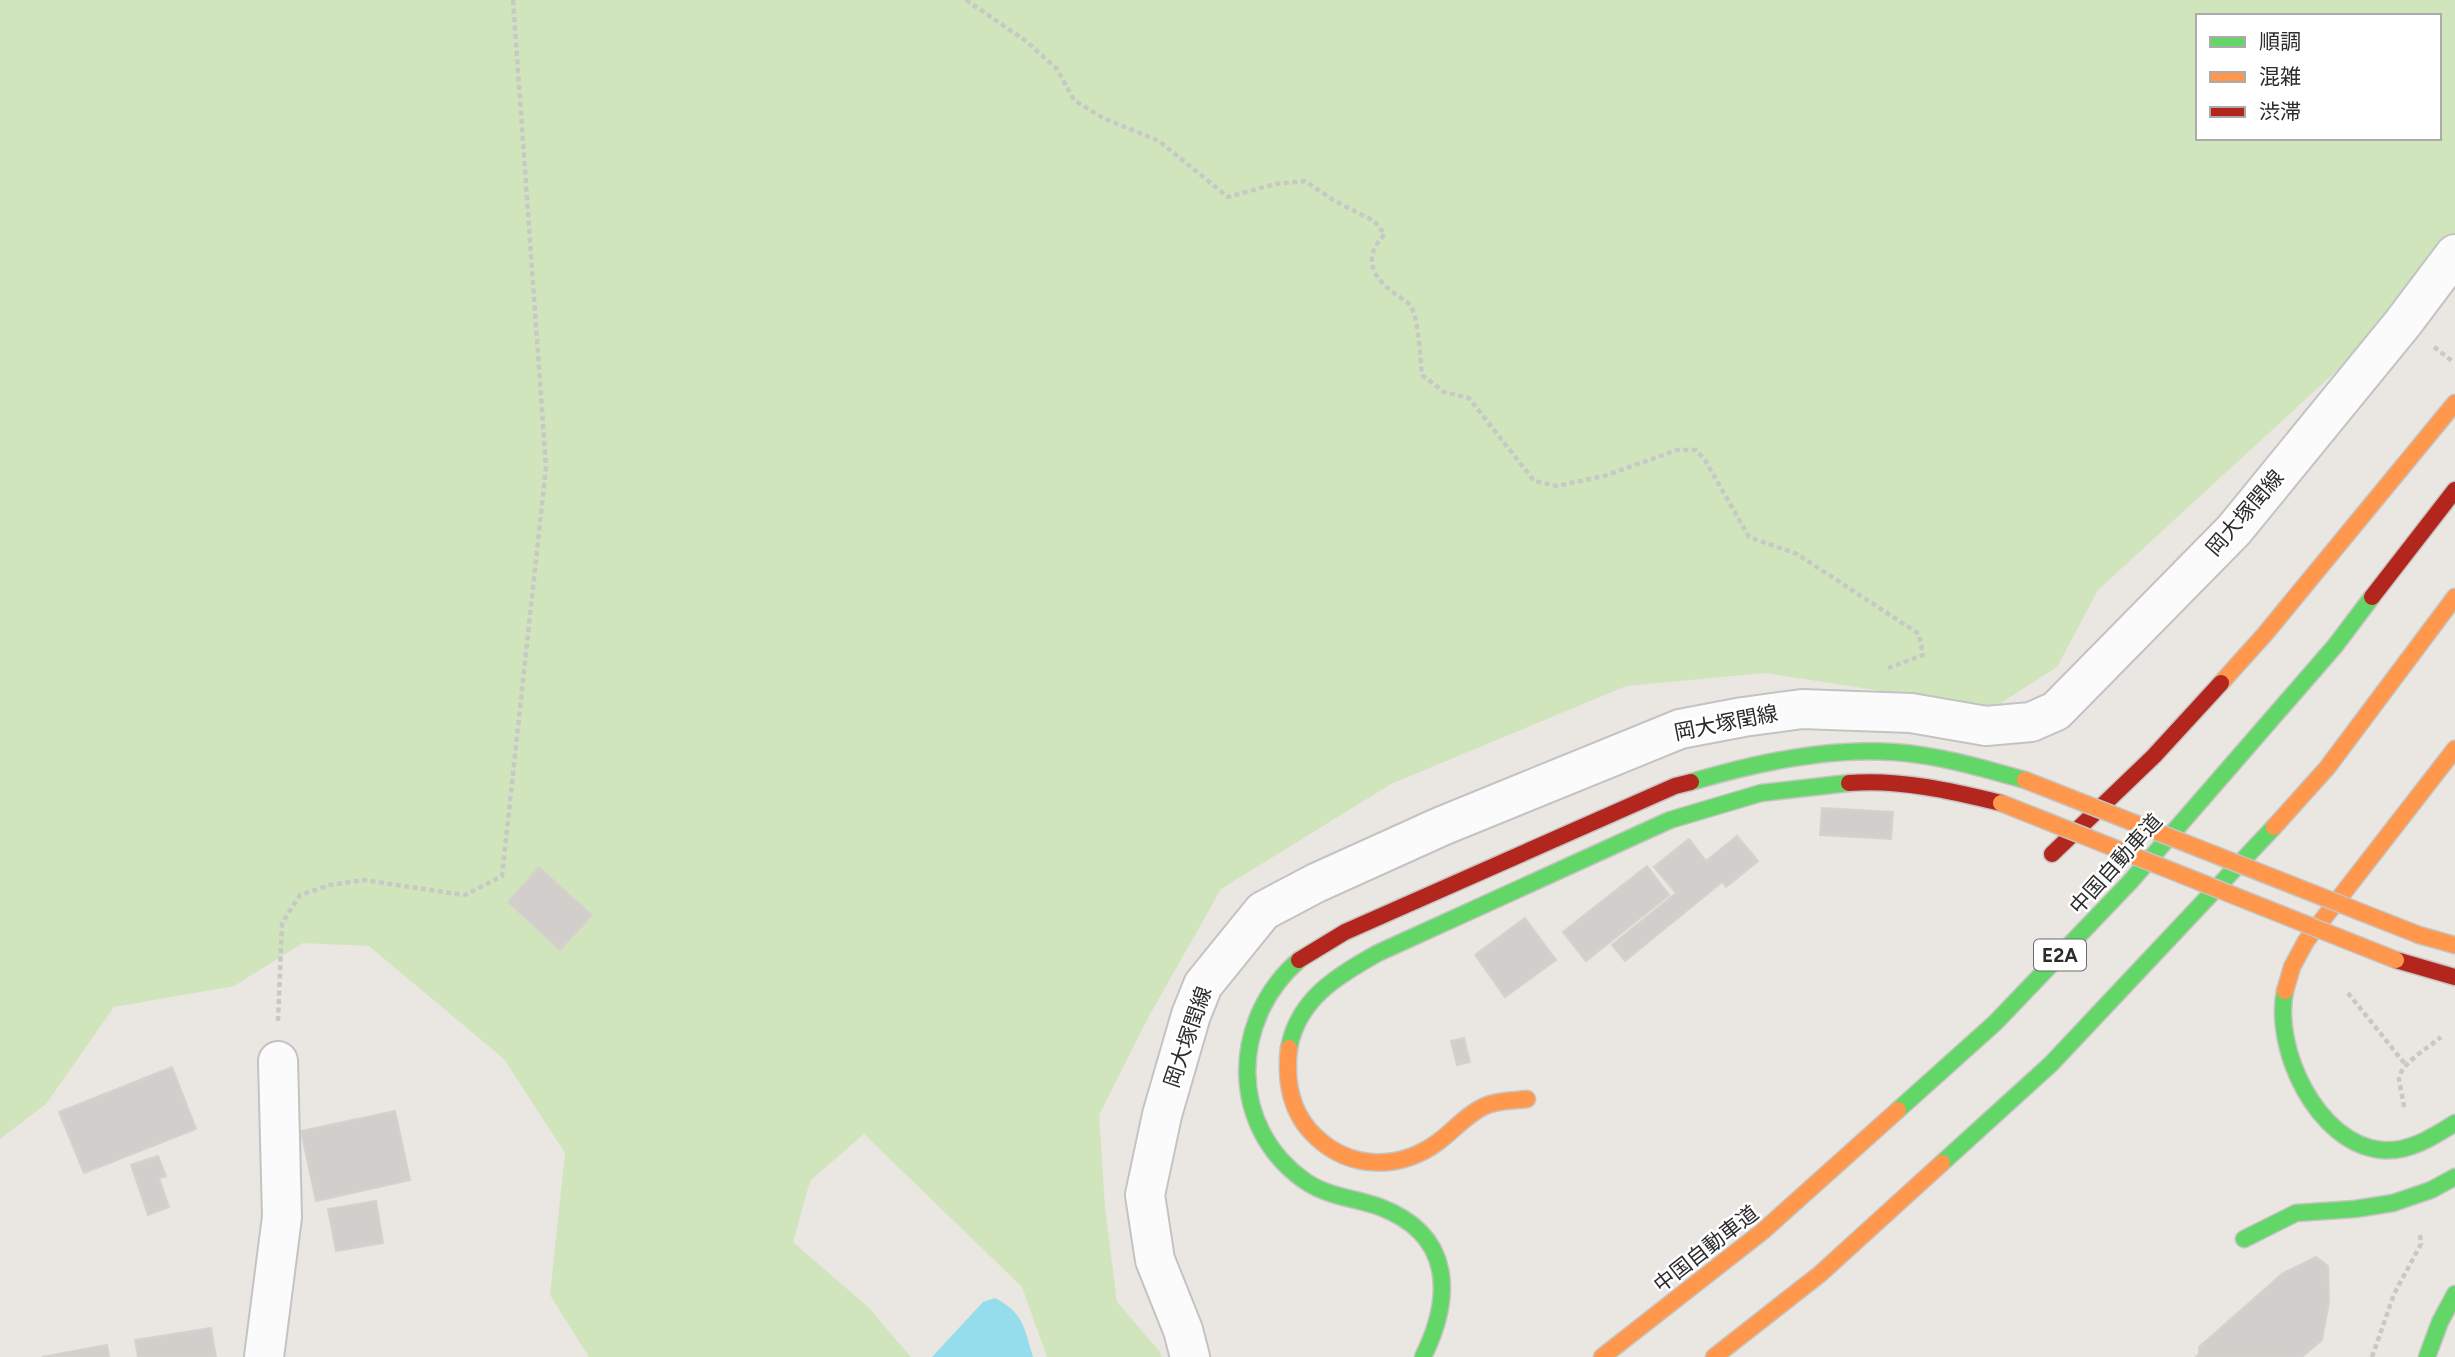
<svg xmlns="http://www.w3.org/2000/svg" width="2455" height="1357" font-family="Figtree,'Noto Sans JP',sans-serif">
<rect width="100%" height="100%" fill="#eae6e2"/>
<path fill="#d0e5bb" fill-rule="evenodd" d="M 0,0 L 2455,0 L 2455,235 L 2394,318 L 2098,590 L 2057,667 L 1993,708 L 1765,673 L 1626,686 L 1391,784 L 1221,889 L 1149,1016 L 1099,1115 L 1105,1208 L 1117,1302 L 1160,1352 L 1161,1357 L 1047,1357 L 1022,1287 L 864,1134 L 810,1181 L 793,1242 L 868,1307 L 911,1357 L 589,1357 L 550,1295 L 565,1153 L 504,1059 L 369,946 L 303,943 L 234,986 L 114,1007 L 46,1104 L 0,1139 ZM 2198,16 L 2439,16 L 2439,138 L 2198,138 Z"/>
<path fill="#95ddec" d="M 995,1298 C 1024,1313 1024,1328 1033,1357 L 932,1357 L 983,1302 Z"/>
<g fill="#d1cecb" stroke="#d5d2ce" stroke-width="2">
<polygon points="1822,808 1893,812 1891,839 1820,835"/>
<polygon points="1737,836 1758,861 1726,887 1722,882 1625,961 1612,945 1676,893 1654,867 1689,839 1706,861"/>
<polygon points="1647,866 1669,895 1586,961 1563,932"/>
<polygon points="539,867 592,915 560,950 508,902"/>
<polygon points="1525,918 1556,960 1505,997 1475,955"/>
<polygon points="1464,1038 1470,1062 1457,1065 1451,1041"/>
<polygon points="172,1067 196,1129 84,1173 59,1112"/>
<polygon points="395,1111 410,1180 316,1201 301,1131"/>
<polygon points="158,1156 166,1176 159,1178 169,1207 148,1215 131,1165"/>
<polygon points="376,1201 383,1243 336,1251 328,1209"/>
<polygon points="2316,1257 2328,1266 2329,1302 2322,1340 2302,1357 2196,1357 2199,1354 2199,1347 2283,1273"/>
<polygon points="211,1328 216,1357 138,1357 135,1340"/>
<polygon points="107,1345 109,1357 42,1357"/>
</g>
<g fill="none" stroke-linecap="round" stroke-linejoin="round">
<defs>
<g id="street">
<polyline points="264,1357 282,1217 278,1061"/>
<polyline points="1190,1357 1183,1330 1155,1260 1145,1195 1162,1115 1191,1015 1203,985 1263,911 1316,883 1442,826 1680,729 1743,717 1802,709 1911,713 1986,726 2031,722 2056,711 2234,530 2403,323 2455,254"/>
</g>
<g id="fast">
<path d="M 1691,782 C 1756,763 1824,748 1893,752 C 1938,755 1982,768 2025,780"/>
<path d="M 1299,960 C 1230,1020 1228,1127 1305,1181 C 1328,1197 1355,1198 1380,1207 C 1453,1235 1453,1296 1423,1357"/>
<path d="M 2285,991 C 2273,1049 2317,1143 2381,1150 C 2408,1153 2433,1137 2455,1123"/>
<path d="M 1289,1048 C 1298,999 1337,976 1378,953 L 1670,820 L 1761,793 L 1849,783"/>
<polyline points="1898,1110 1995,1023 2130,882 2335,646 2372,597"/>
<polyline points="1942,1163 2051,1064 2274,827"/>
<polyline points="2244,1239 2296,1213 2355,1209 2393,1203 2431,1190 2455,1177"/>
<polyline points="2427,1357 2440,1322 2455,1294"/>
</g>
<g id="slow">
<polyline points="2221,683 2265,634 2455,403"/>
<polyline points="2274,827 2327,768 2455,597"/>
<polyline points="2419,935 2455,945"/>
<polyline points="2285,991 2292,967 2306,941 2455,749"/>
<path d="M 1289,1048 C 1285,1081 1291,1114 1316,1137 C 1351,1170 1400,1170 1438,1142 C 1453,1131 1467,1114 1485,1106 C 1498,1100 1513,1101 1527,1099"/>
<polyline points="1602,1357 1763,1231 1898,1110"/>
<polyline points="1714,1357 1820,1274 1942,1163"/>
</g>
<g id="jam">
<polyline points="2372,597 2455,490"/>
<path d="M 1849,783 C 1900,779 1952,791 2001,803"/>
<polyline points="2052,854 2154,756 2221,683"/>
<polyline points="1299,960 1345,932 1675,786 1691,782"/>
<polyline points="2396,960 2455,977"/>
</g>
</defs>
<use href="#street" stroke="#c4c3c3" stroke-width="42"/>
<use href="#fast" stroke="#c6c4c2" stroke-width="19"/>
<use href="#slow" stroke="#c6c4c2" stroke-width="19"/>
<use href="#jam" stroke="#c6c4c2" stroke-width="19"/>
<g stroke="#c8c8c7" stroke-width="4.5" stroke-dasharray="5 3.5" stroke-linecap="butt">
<path d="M 966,0 L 1026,41 L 1057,69 L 1074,100 L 1103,118 L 1159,141 L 1228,197 L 1275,184 L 1305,181 L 1335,201 L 1374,221 L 1385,234 C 1364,256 1369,274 1393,292 C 1397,296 1406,300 1410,305 C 1419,318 1420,358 1422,375 L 1444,392 L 1469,398 L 1534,481 L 1557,486 L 1604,476 L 1677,450 L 1696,450 L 1705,460 L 1749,537 L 1797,554 L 1919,634 L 1923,655 L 1888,668"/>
<polyline points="2434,347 2452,361"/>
<polyline points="2348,993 2405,1064"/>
<polyline points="278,1021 282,923 300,895 330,885 363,880 465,895 502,876 546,467 513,0"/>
<path d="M 2404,1107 C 2403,1098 2400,1088 2399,1079 C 2399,1065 2429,1047 2441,1037"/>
<polyline points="2372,1357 2394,1294 2421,1244 2420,1235"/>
</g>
<use href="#street" stroke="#fcfbfb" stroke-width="38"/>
<use href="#fast" stroke="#63d668" stroke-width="16"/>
<use href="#slow" stroke="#ff974d" stroke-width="16"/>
<use href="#jam" stroke="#b3261e" stroke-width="16"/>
<defs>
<g id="slow-bridge">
<polyline points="2025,780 2419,935"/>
<polyline points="2001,803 2396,960"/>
</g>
</defs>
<use href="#slow-bridge" stroke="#c6c4c2" stroke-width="19" stroke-linecap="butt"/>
<use href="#slow-bridge" stroke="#ff974d" stroke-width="16"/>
</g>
<g text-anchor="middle" stroke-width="5" stroke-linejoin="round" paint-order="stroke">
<rect fill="#fff" stroke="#6b6b6b" stroke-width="2" x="2034" y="939.5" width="52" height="31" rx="5"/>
<g font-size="19" font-weight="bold" fill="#2c2c2c">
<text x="2060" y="962">E2A</text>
</g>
<g font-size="21" fill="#2c2c2c" stroke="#fff">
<text transform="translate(2245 513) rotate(-49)" y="7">岡大塚閏線</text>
<text transform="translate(1726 723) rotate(-11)" y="7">岡大塚閏線</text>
<text transform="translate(2116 864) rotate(-48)" y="7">中国自動車道</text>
<text transform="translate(1188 1037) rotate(-71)" y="7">岡大塚閏線</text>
<text transform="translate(1706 1249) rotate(-38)" y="7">中国自動車道</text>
</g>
</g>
<rect x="2196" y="14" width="245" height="126" fill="#ffffff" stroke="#ababab" stroke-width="2"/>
<rect x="2210" y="37" width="35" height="10" fill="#63d668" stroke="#ababab" stroke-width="2"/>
<text x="2259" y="49" font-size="21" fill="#2c2c2c">順調</text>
<rect x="2210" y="72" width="35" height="10" fill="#ff974d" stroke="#ababab" stroke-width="2"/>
<text x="2259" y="84" font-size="21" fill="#2c2c2c">混雑</text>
<rect x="2210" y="107" width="35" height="10" fill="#b3261e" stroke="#ababab" stroke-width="2"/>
<text x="2259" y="119" font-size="21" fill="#2c2c2c">渋滞</text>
</svg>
